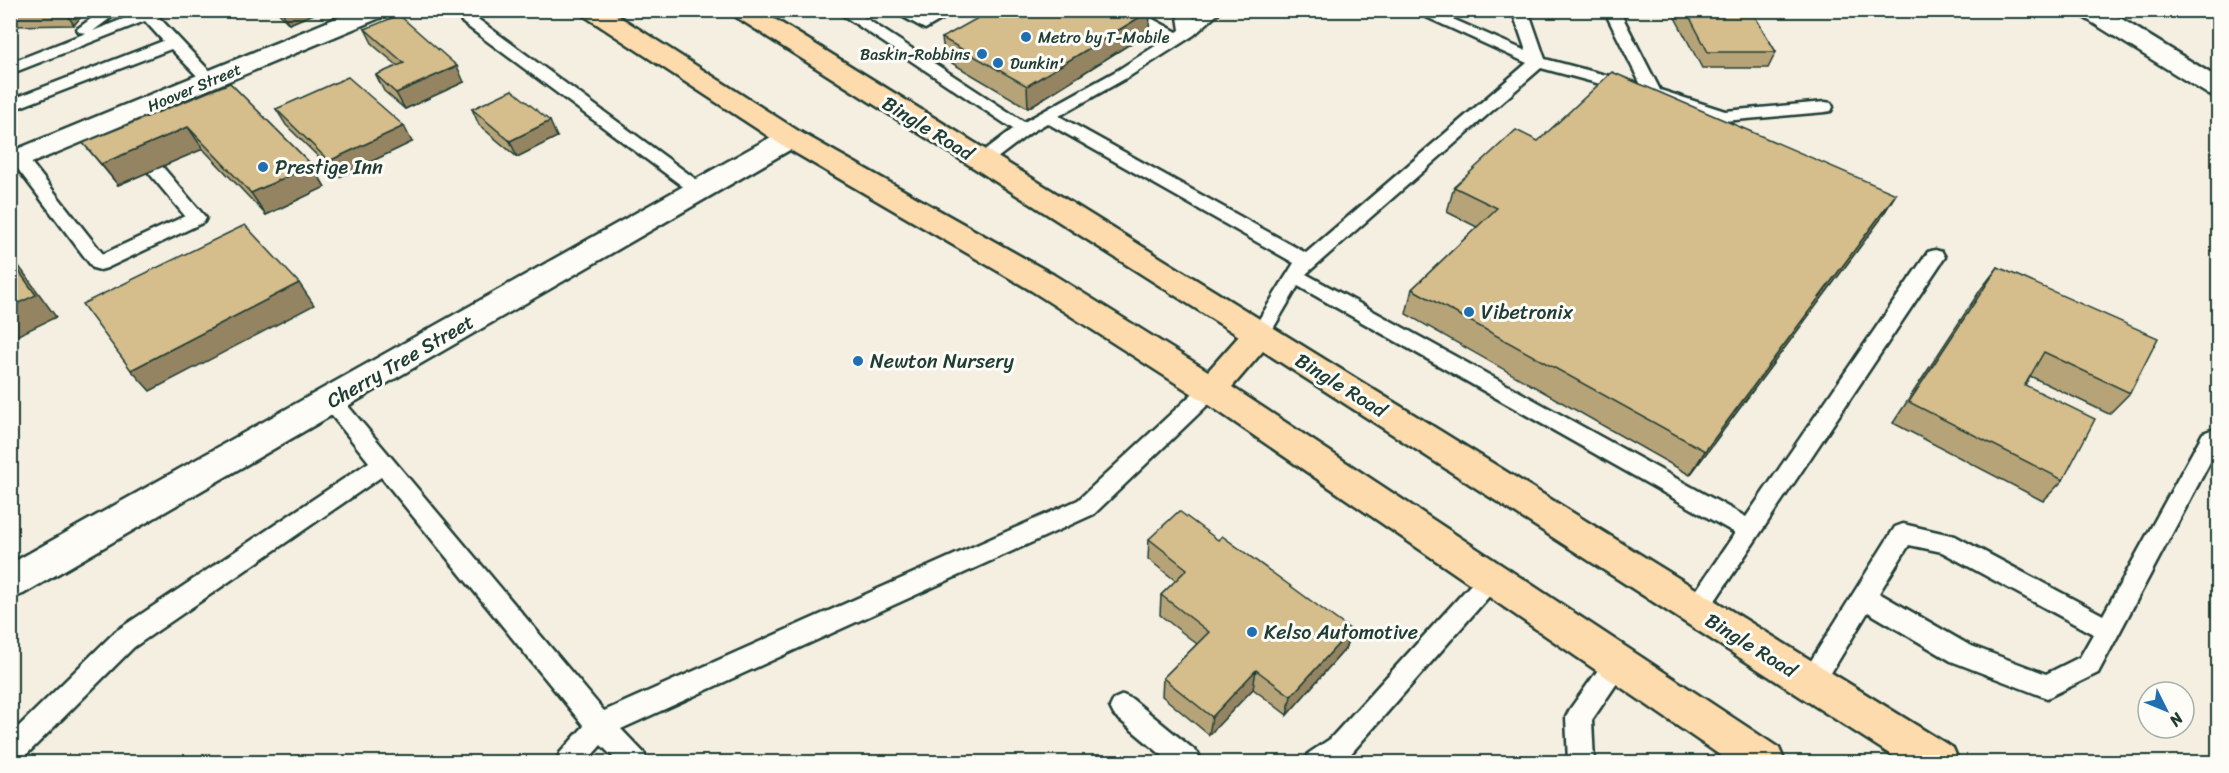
<svg xmlns="http://www.w3.org/2000/svg" width="2229" height="773" font-family="Sriracha,sans-serif">
<rect width="100%" height="100%" fill="#f5efe2"/>
<filter id="ink" filterUnits="userSpaceOnUse"><feTurbulence type="fractalNoise" baseFrequency=".0167" numOctaves="2"/><feDisplacementMap in="SourceGraphic" scale="12" xChannelSelector="R" yChannelSelector="G"/><feConvolveMatrix kernelMatrix="1 2 1 2 8 2 1 2 1" color-interpolation-filters="sRGB"/></filter>
<g filter="url(#ink)">
<g fill="none" stroke-linecap="round" stroke-linejoin="round">
<defs>
<g id="lane">
<polygon points="103,10 121,10 93,31 138,13 136,10 152,10 218,80 216,83 204,83 171,49 10,111 10,100 163,41 145,21 10,74 10,63 86,33 79,32 77,29"/>
<polygon points="835,10 853,10 1024,122 1118,70 1166,39 1117,10 1136,10 1177,32 1180,30 1177,10 1193,10 1194,19 1205,10 1222,10 1194,35 1130,76 1059,116 1306,253 1527,63 1411,10 1432,10 1526,51 1512,10 1528,10 1545,59 1636,83 1638,87 1636,91 1630,92 1541,68 1306,274 1746,517 1928,252 1935,250 1942,252 1945,257 1704,617 1695,621 1686,617 1683,610 1735,533 1298,286 1267,339 1260,341 1253,339 1250,334 1294,263 1047,123 1030,133 988,165 976,165 973,161 976,157 1013,129"/>
<polygon points="891,10 911,10 925,18 938,10 958,10 925,29"/>
<polygon points="1604,10 1619,10 1660,90 1725,111 1825,102 1831,103 1833,107 1831,111 1825,112 1724,121 1647,97"/>
<polygon points="469,15 475,17 705,186 708,190 705,194 693,194 463,23 461,20 463,17"/>
<polygon points="20,154 26,156 103,254 185,216 149,173 146,169 149,165 161,165 206,218 204,222 107,268 100,270 93,268 11,160 14,156"/>
<polygon points="1211,381 1218,383 1222,389 1218,395 1094,514 621,729 644,753 648,762 618,762 601,745 586,762 556,762 560,753 584,726 381,477 134,647 19,762 10,762 10,735 116,631 369,462 324,406 320,400 324,394 331,392 338,394 604,711 1078,500 1204,383"/>
<path d="M 2211,430 L 2218,431 L 2218,447 L 2098,673 L 2047,698 L 1951,661 L 1868,612 L 1820,691 L 1811,695 L 1802,691 L 1798,683 L 1802,675 L 1895,527 L 1903,524 L 1955,536 L 2103,615 L 2203,433 ZM 1909,545 L 1942,552 L 2093,634 L 2080,657 L 2046,674 L 1969,645 L 1879,593 Z"/>
<polygon points="1491,568 1499,571 1503,578 1499,585 1348,757 1340,762 1305,762 1309,753 1330,739 1483,571"/>
<polygon points="1617,653 1626,656 1630,664 1592,720 1594,762 1568,762 1566,717 1570,709 1608,656"/>
<polygon points="1123,695 1132,699 1198,753 1202,762 1170,762 1114,715 1110,707 1114,699"/>
</g>
<g id="street">
<polygon points="356,10 390,10 387,15 10,172 10,152"/>
<polygon points="790,130 800,132 804,138 800,144 23,594 10,599 10,564 780,132"/>
</g>
<polygon id="secondary" points="2077,10 2107,10 2218,78 2218,97 2209,95 2080,15"/>
<polygon id="primary" points="580,10 609,10 800,132 1054,275 1208,371 1239,336 733,15 730,10 760,10 1953,748 1959,762 1902,762 1263,351 1232,387 1779,748 1785,762 1730,762 1199,398 1032,291 780,144 583,15"/>
</defs>
<use href="#lane" stroke="#1f3d34" stroke-width="5"/>
<use href="#street" stroke="#1f3d34" stroke-width="5"/>
<use href="#secondary" stroke="#1f3d34" stroke-width="5"/>
<use href="#primary" stroke="#1f3d34" stroke-width="5"/>
<use href="#lane" fill="#fdfcf7" fill-rule="evenodd"/>
<use href="#street" fill="#fdfcf7" fill-rule="evenodd"/>
<use href="#secondary" fill="#fdfcf7" fill-rule="evenodd"/>
<use href="#primary" fill="#fedbac" fill-rule="evenodd"/>
</g>
<g fill="#b7a378" stroke="#1f3d34" stroke-width="1.5">
<polygon points="10,10 87,10 74,25 10,26"/>
<polygon points="276,10 323,10 289,24"/>
<polygon points="1671,10 1751,10 1776,52 1768,68 1702,68"/>
<polygon points="1150,11 1149,32 1028,108 945,59 942,38"/>
<polygon points="365,29 464,82 405,109 384,91 376,75 398,66 373,45"/>
<polygon points="230,83 312,165 325,187 266,215 203,149 118,185 83,143"/>
<polygon points="276,109 412,142 339,177 286,125"/>
<polygon points="472,109 557,137 517,157 479,125"/>
<polygon points="1538,141 1880,220 1690,475 1406,314 1412,289 1477,227 1447,212 1454,187"/>
<polygon points="1998,267 2130,393 2109,414 2030,376 2025,385 2063,480 2043,501 1893,423 1981,289"/>
<polygon points="1149,539 1218,540 1351,630 1345,649 1287,715 1253,689 1209,735 1162,696 1163,678 1197,644 1160,615 1161,595 1176,581 1148,559"/>
</g>
<g fill="#958462" stroke="#1f3d34" stroke-width="1.5">
<polygon points="64,10 87,10 74,25"/>
<polygon points="281,10 323,10 289,24"/>
<polygon points="1150,11 1149,32 1028,108 1027,86"/>
<polygon points="457,66 464,82 405,109 396,93"/>
<polygon points="550,121 557,137 517,157 510,141"/>
<polygon points="404,126 412,142 339,177 329,161"/>
<polygon points="188,127 203,149 118,185 101,164"/>
<polygon points="312,165 325,187 266,215 251,193"/>
<polygon points="1896,194 1880,220 1690,475 1705,451"/>
<polygon points="10,254 56,317 10,339"/>
<polygon points="299,283 314,305 150,391 131,370"/>
<polygon points="1351,630 1345,649 1287,715 1291,696"/>
<polygon points="1256,670 1253,689 1209,735 1212,717"/>
</g>
<g fill="#d5bd8c" stroke="#1f3d34" stroke-width="1.5">
<polygon points="992,10 1149,10 1150,11 1027,86 942,38"/>
<polygon points="1686,10 1751,10 1776,52 1708,52"/>
<polygon points="399,15 457,66 396,93 376,75 404,63 365,29"/>
<polygon points="1612,72 1896,194 1705,451 1412,289 1497,208 1454,187 1516,130 1538,141"/>
<polygon points="348,77 404,126 329,161 276,109"/>
<polygon points="230,83 312,165 251,193 188,127 101,164 83,143"/>
<polygon points="512,90 550,121 510,141 472,109"/>
<polygon points="245,225 299,283 131,370 82,304"/>
<polygon points="10,259 36,295 10,307"/>
<polygon points="1998,267 2158,338 2130,393 2044,352 2025,385 2095,419 2063,480 1909,402"/>
<polygon points="1179,511 1218,540 1222,536 1351,630 1291,696 1256,670 1212,717 1163,678 1209,632 1161,595 1187,569 1149,539"/>
</g>
</g>
<g fill="#1f6fb2" stroke="#fdfcf7" stroke-width="2">
<circle cx="1026" cy="37" r="6"/>
<circle cx="982" cy="54" r="6"/>
<circle cx="998" cy="63" r="6"/>
<circle cx="263" cy="167" r="6"/>
<circle cx="1469" cy="312" r="6"/>
<circle cx="858" cy="361" r="6"/>
<circle cx="1252" cy="632" r="6"/>
</g>
<g text-anchor="middle" stroke-width="6" stroke-linejoin="round" paint-order="stroke">
<g font-size="16" fill="#1f3d34" stroke="#fdfcf7" text-anchor="start">
<text x="1038" y="43">Metro by T-Mobile</text>
<text x="970" y="60" text-anchor="end">Baskin-Robbins</text>
<text x="1010" y="69">Dunkin'</text>
</g>
<g font-size="16" fill="#1f3d34" stroke="#fdfcf7">
<text transform="translate(194 87) rotate(-23)" y="6">Hoover Street</text>
</g>
<g font-size="20" fill="#1f3d34" stroke="#fdfcf7">
<text transform="translate(928 128) rotate(32)" y="7">Bingle Road</text>
<text transform="translate(400 361) rotate(-30)" y="7">Cherry Tree Street</text>
<text transform="translate(1341 385) rotate(32)" y="7">Bingle Road</text>
<text transform="translate(1751 645) rotate(32)" y="7">Bingle Road</text>
</g>
<g font-size="20" fill="#1f3d34" stroke="#fdfcf7" text-anchor="start">
<text x="275" y="174">Prestige Inn</text>
<text x="1481" y="319">Vibetronix</text>
<text x="870" y="368">Newton Nursery</text>
<text x="1264" y="639">Kelso Automotive</text>
</g>
</g>
<rect width="2229" height="773" fill="none" stroke="#fdfcf7" stroke-width="36"/>
<rect x="18" y="18" width="2193" height="737" fill="none" stroke="#1f3d34" stroke-width="2" filter="url(#ink)"/>
<g transform="translate(2166 710) rotate(133)"><circle r="28" fill="#fdfcf7" stroke="#a4b0a9" stroke-width="1.5"/>
<path d="M0-4.5L10 22L0 15L-10 22Z" fill="#1f6fb2"/>
<text y="-9" font-size="16" font-weight="bold" text-anchor="middle" fill="#1f3d34">N</text>
</g>
</svg>
